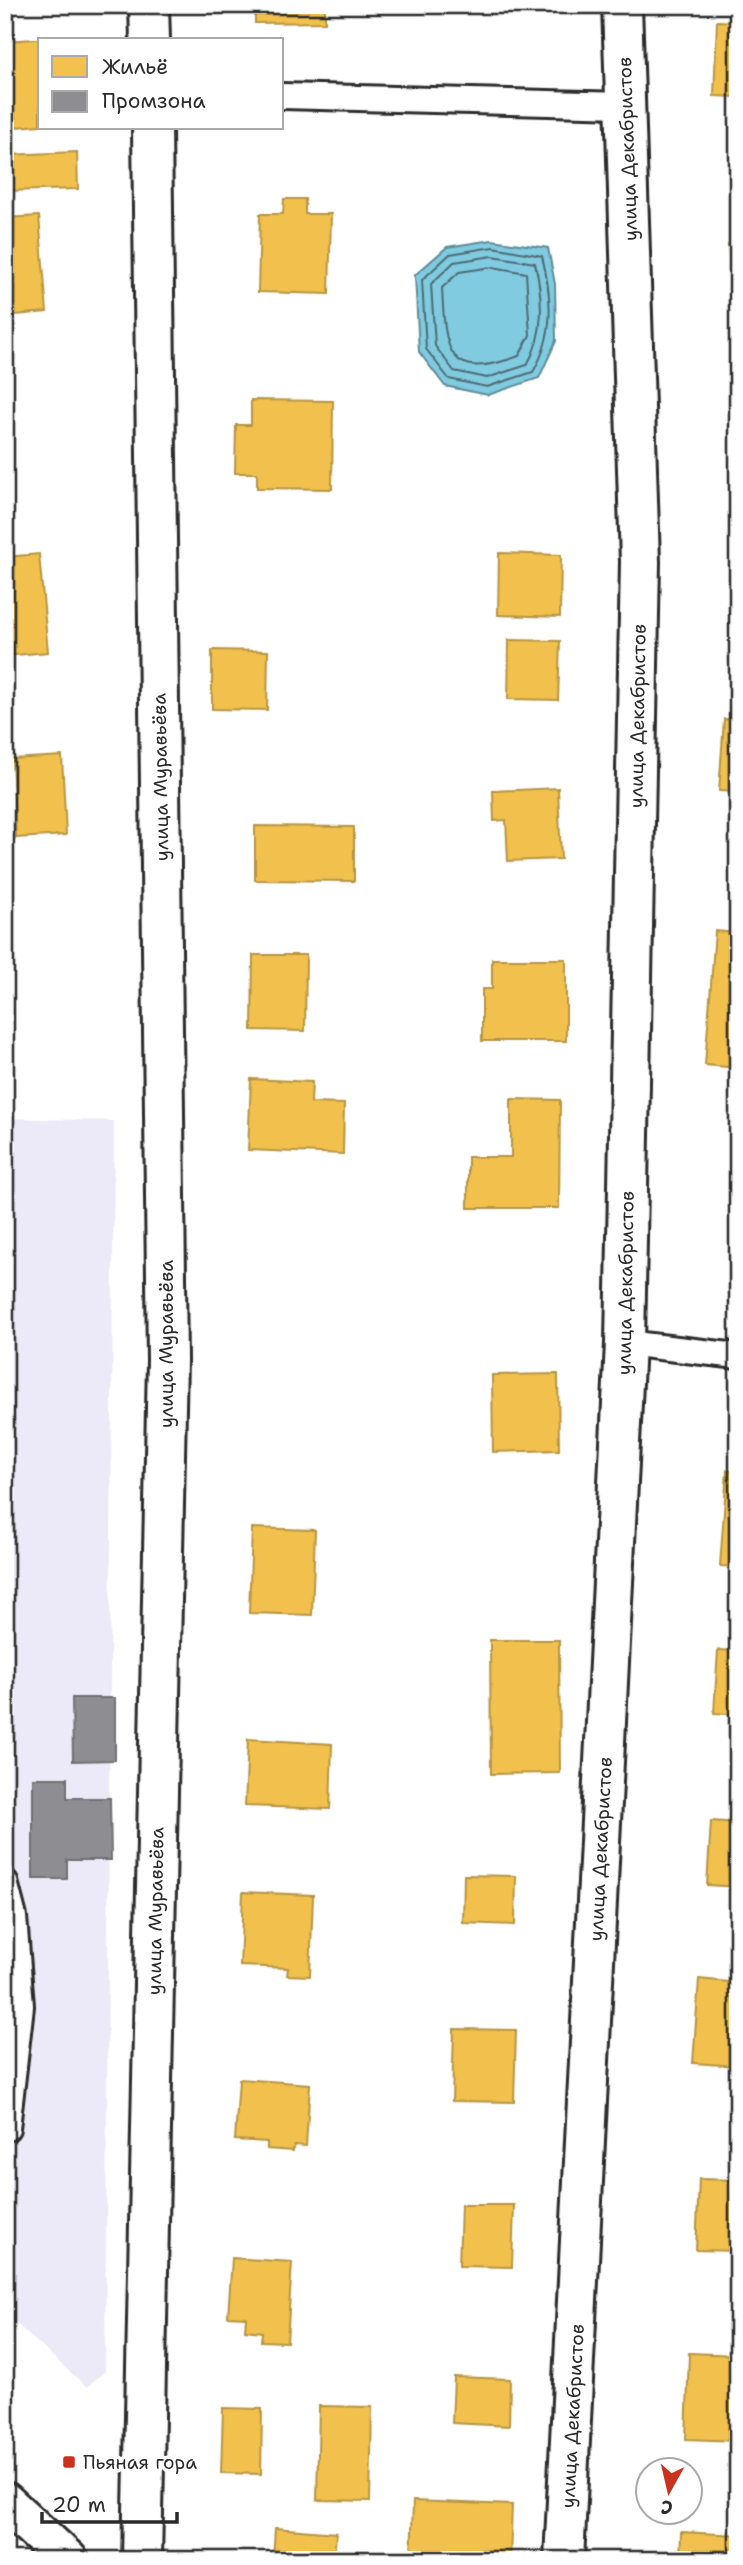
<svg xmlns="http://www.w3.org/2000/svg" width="743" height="2565" font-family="'Shantell Sans',sans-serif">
<rect width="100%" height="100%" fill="#fff"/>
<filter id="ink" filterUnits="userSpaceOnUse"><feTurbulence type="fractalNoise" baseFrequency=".0143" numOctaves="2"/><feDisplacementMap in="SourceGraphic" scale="14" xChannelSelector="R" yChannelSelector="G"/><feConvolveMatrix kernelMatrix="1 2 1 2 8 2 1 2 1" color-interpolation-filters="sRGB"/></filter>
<g filter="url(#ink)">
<polygon fill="#ece9f8" points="5,1118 114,1121 105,2371 87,2387 5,2314"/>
<polygon fill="#80cbe0" stroke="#5e8b98" stroke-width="2" points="492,240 548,248 555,284 556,341 539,378 488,395 445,386 419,352 415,275 447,247"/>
<g fill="#f2c14e" stroke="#b69444" stroke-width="2">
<polygon points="255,5 325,5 325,22 255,23"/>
<polygon points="717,21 738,22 738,97 714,96"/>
<polygon points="65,37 65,40 40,40 40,125 5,128 5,41"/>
<polygon points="77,152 78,189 5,191 5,155"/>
<polygon points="284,199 305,199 305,214 331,214 329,294 258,292 260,214 283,214"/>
<polygon points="39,216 47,312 5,316 5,218"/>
<polygon points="728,244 738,244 738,324 734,324"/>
<polygon points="251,400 333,401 332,489 257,488 257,473 235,473 236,425 251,425"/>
<polygon points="499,553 561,555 560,617 498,615"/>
<polygon points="39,554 48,652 5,656 5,557"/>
<polygon points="509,640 560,641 558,700 508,699"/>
<polygon points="212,650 268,651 267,710 212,709"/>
<polygon points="724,719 738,720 738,792 719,791"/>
<polygon points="62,756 66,835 16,838 12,759"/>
<polygon points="558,788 561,859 508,861 506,820 494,821 493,791"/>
<polygon points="255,826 354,827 354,881 255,880"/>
<polygon points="715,931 738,933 738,1068 705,1065"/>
<polygon points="253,955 306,955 305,1031 252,1030"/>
<polygon points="492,959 566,959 566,1041 482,1041 482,989 492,989"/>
<polygon points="251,1079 312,1082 311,1103 344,1104 343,1154 248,1150"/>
<polygon points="511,1099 560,1100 559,1208 468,1208 468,1157 511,1157"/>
<polygon points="736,1203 738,1203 738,1263 735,1263"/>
<polygon points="558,1374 559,1450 493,1452 492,1375"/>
<polygon points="727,1470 738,1471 738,1567 720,1566"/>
<polygon points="252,1528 315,1530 312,1615 249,1613"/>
<polygon points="490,1640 559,1640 560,1773 491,1774"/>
<polygon points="718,1650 738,1651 738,1715 714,1713"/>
<polygon points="248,1739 332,1744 330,1809 245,1806"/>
<polygon points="711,1821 738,1823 738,1887 707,1885"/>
<polygon points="464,1875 516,1876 515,1925 463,1923"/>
<polygon points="243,1892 313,1895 310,1976 287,1975 288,1968 240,1966"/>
<polygon points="699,1979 738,1983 738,2066 693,2063"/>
<polygon points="454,2029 516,2030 514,2102 452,2101"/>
<polygon points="239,2079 310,2084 306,2146 294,2145 293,2151 267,2149 267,2142 235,2140"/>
<polygon points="699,2179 738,2180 738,2251 696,2250"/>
<polygon points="461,2205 514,2205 512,2267 459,2266"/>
<polygon points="232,2258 292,2262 287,2342 261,2341 262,2332 245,2330 246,2317 228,2316"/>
<polygon points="689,2353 738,2355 738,2441 686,2439"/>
<polygon points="454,2377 510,2379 509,2426 452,2423"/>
<polygon points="319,2406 372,2407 370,2501 317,2500"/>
<polygon points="223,2408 262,2409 261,2474 221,2473"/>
<polygon points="413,2501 512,2505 510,2560 411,2560"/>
<polygon points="275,2528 336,2533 334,2560 273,2560"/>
<polygon points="681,2532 738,2535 738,2560 680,2560"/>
</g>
<g fill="#8d8d92" stroke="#707073" stroke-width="2">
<polygon points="72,1698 115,1698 115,1760 73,1761"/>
<polygon points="33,1778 67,1778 67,1798 110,1798 111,1860 67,1860 67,1879 33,1879"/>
</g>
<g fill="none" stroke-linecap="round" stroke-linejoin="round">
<g stroke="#4d6b73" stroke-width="2">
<path d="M 493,247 L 542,256 C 552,297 555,335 533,372 L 487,387 L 449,379 L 426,349 L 422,280 L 450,254 Z"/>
<path d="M 493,256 L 535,263 C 543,298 545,334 527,365 L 487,378 L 454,371 L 435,346 L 431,284 L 454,262 Z"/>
<path d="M 493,267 L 526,273 L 530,335 L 519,356 C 446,383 445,350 442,288 L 459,272 Z"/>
</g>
<defs>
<g id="lane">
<polyline points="282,96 625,105"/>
<polyline points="625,1343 738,1356"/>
<polyline points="5,1882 14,1917 21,2006 7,2128"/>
</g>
<g id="street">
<polyline points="149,5 150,40"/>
<polyline points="142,2560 167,1360 152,128"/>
<polyline points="564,2560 625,1343 640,562 622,5"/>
</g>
<polyline id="secondary" points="5,2502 68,2560"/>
</defs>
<use href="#lane" stroke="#2b2b2b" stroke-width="30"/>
<use href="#street" stroke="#2b2b2b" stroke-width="44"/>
<use href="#secondary" stroke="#2b2b2b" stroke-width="44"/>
<use href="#lane" stroke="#fff" stroke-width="24"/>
<use href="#street" stroke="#fff" stroke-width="38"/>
<use href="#secondary" stroke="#fff" stroke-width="38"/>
</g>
</g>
<rect fill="#c8321e" stroke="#fff" stroke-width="2.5" x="62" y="2455" width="14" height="14" rx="3.5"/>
<g text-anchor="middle" stroke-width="7" stroke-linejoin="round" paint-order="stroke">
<g font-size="19" fill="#2b2b2b" stroke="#fff">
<text transform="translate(627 149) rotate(-92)" y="7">улица Декабристов</text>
<text transform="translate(637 716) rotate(-89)" y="7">улица Декабристов</text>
<text transform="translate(160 777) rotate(-91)" y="7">улица Муравьёва</text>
<text transform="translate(625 1283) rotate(-89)" y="7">улица Декабристов</text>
<text transform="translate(166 1344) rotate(-90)" y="7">улица Муравьёва</text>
<text transform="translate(600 1849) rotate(-87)" y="7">улица Декабристов</text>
<text transform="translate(155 1911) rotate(-89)" y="7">улица Муравьёва</text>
<text transform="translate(572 2416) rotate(-87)" y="7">улица Декабристов</text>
</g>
<g font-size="19" fill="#2b2b2b" stroke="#fff" text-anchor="start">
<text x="83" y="2469">Пьяная гора</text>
</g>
</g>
<rect width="743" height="2565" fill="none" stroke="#fff" stroke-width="28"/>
<rect x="14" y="14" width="715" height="2537" fill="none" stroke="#2b2b2b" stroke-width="2.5" filter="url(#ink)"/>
<rect x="38" y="38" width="245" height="91" fill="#ffffff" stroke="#aaaaaa" stroke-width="2"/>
<rect x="52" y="56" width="35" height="21" fill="#f2c14e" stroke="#aaaaaa" stroke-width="2"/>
<text x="102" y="74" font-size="21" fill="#2b2b2b">Жильё</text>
<rect x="52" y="91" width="35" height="21" fill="#8d8d92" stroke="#aaaaaa" stroke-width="2"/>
<text x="102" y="108" font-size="21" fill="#2b2b2b">Промзона</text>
<g transform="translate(669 2491) rotate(188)"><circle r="33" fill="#ffffff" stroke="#aaaaaa" stroke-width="2"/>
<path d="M0-5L12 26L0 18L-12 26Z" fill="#c8321e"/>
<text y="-10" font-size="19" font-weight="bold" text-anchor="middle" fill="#2b2b2b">С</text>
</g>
<path d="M42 2512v10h135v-10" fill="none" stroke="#2b2b2b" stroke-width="3.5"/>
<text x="52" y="2512" font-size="21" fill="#2b2b2b" stroke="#ffffff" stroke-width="5" paint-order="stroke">20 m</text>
</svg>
